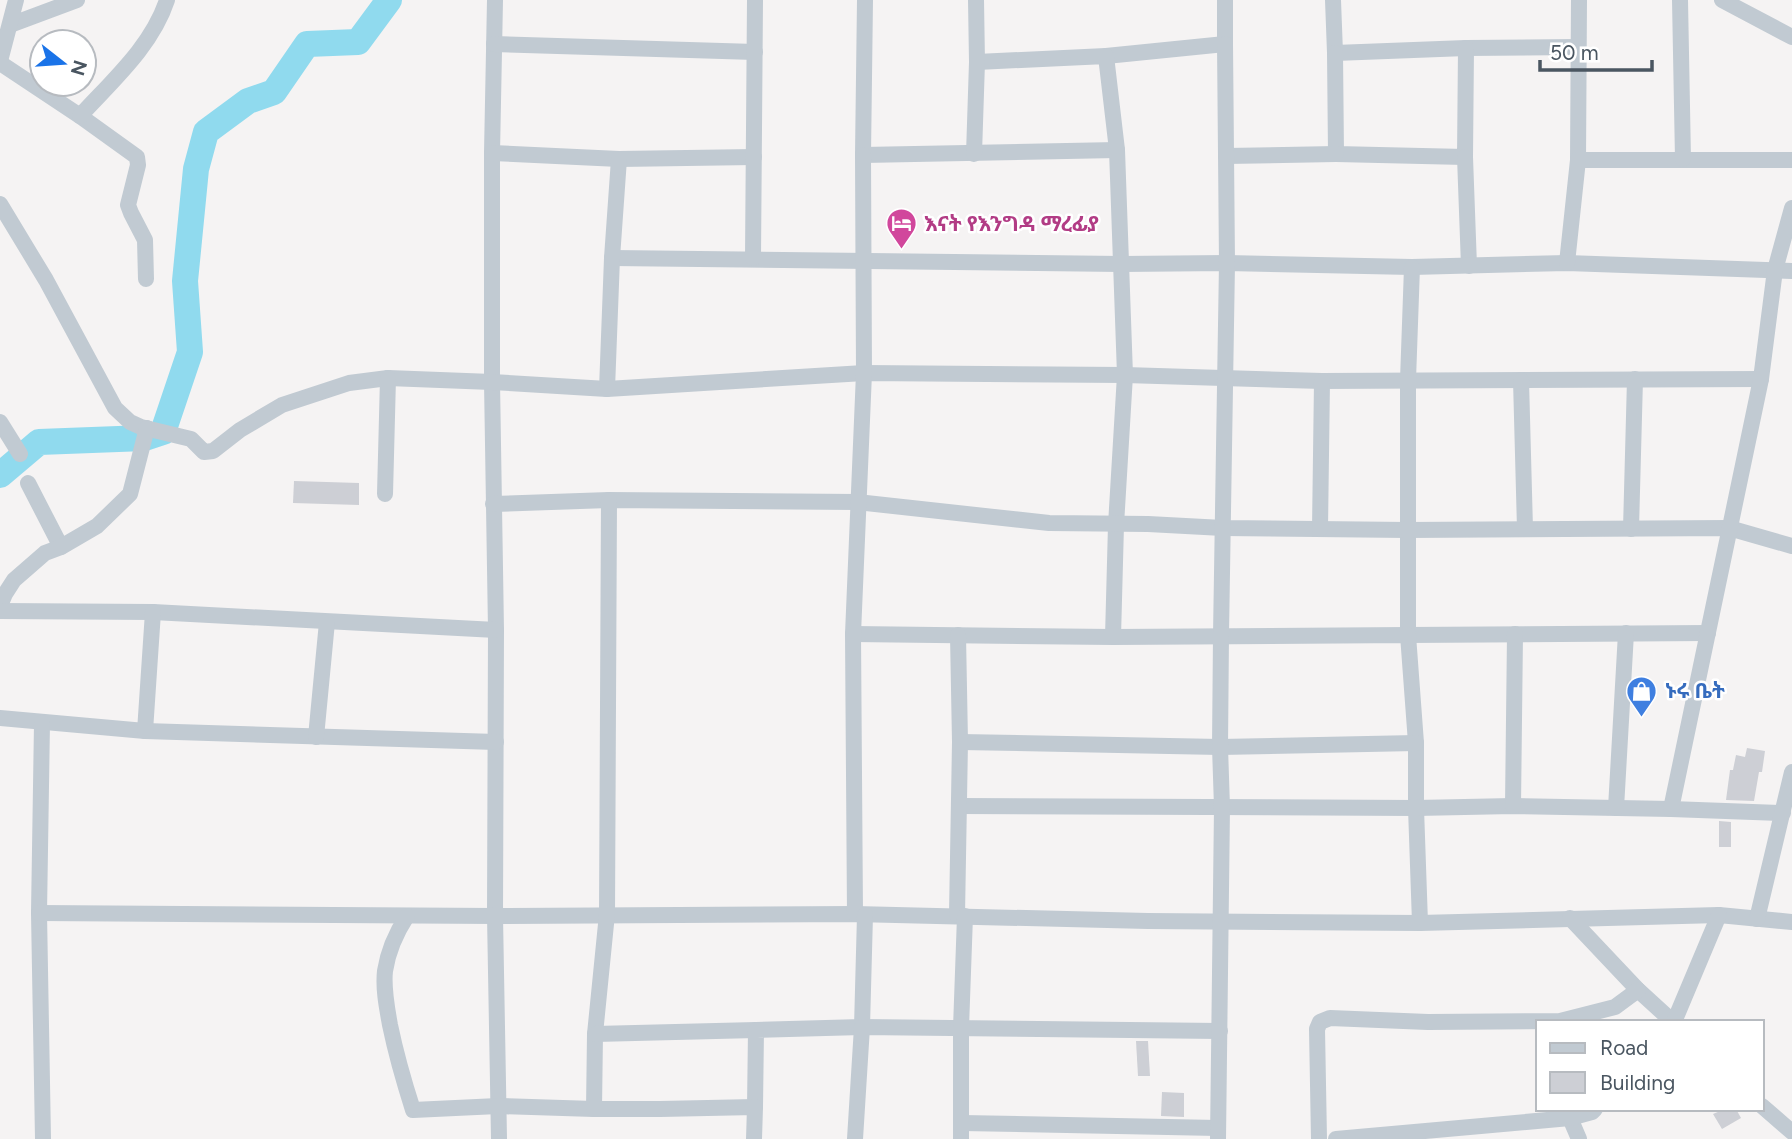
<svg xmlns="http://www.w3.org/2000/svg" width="1792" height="1139" font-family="Figtree,'Noto Sans Ethiopic',sans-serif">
<rect width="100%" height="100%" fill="#f5f3f3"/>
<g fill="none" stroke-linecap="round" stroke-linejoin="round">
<polyline stroke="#90daee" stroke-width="26" points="0,475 39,442 145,438 163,432 190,352 185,281 196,169 206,132 248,101 274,92 307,44 358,42 389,0"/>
</g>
<g fill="#cdcfd5">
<polygon points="294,481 359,483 359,505 293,503"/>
<polygon points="1747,748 1765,751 1762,772 1759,772 1754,801 1726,800 1730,770 1733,770 1736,755 1745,757"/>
<polygon points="1719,821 1731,822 1731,847 1719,847"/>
<polygon points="1136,1041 1148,1041 1150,1076 1138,1076"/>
<polygon points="1162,1092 1184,1093 1184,1117 1161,1116"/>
<polygon points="1725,1109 1736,1109 1741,1118 1722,1129 1713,1114"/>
</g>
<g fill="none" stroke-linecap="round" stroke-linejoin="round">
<g stroke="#c1cad2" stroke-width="16">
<polyline points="495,0 492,153 492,382 496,630 495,916 499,1139"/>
<polyline points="865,0 863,155 1117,150"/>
<polyline points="1333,0 1335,53 1466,48 1578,47"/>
<polyline points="1579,0 1578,160 1792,160"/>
<polyline points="1680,0 1683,159"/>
<polyline points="1722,0 1792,37"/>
<polyline points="10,25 77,0"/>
<polyline points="494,44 755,52"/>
<polyline points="1335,53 1336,154 1465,157 1466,48"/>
<polyline points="1106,56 1225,44 1225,0"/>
<polyline points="0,61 16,0"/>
<polyline points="977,62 1106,56 1117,150 1125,375 1116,525 1113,637"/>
<polyline points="0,63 80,116 137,157 138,165 128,205 131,213 145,240 146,279"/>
<path d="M 80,116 C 112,81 152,46 167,0"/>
<polyline points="492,153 619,159 754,157"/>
<polyline points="974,154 977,62 976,0"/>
<polyline points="1226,156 1336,154"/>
<polyline points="1465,157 1469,266"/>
<polyline points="0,204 46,280 115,408 130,422 141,427 191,439 204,452 213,451 240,430 282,405 349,383 388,378 492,382 607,389 864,373 1125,375 1322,381 1761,379"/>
<polyline points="612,258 1121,264 1227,263 1412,267 1567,263 1792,271"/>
<polyline points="753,258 755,0"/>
<polyline points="1567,263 1578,160"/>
<polyline points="1412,267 1408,380 1408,635 1708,633"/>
<polyline points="1521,380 1525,529"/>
<polyline points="607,389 612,258 619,159"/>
<polyline points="0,422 20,454"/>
<polyline points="28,483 61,547"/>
<polyline points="385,494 388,378"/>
<polyline points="493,504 609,500 857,502 1049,523 1148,524 1223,528 1407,530 1729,528 1792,546"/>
<polyline points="1320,529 1322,381"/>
<polyline points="1631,529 1635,379"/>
<polyline points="0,606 5,594 14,580 45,553 61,547 97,526 130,494 147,428"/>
<polyline points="0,611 153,612 496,630"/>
<polyline points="853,634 1113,637 1408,635 1416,743 1416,808 1420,923"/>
<polyline points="0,718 145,731 496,742"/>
<polyline points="42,723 39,913 43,1139"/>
<polyline points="145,731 153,612"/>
<polyline points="316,737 327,622"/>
<polyline points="960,742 1220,747 1416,743"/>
<polyline points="959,806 1416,808 1513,806 1671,809 1783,813"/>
<polyline points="1513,806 1515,634"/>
<polyline points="1616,808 1626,633"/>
<polyline points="1671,809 1761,379 1775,270 1792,208"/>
<polyline points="39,913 495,916 855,914 1148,921 1420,923 1719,915 1792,922"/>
<polyline points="855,914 853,634 864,373 863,155"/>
<polyline points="957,915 960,742 958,635"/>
<path d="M 407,916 C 396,933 388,951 385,971 C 383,989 387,1008 390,1025 C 396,1054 404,1082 413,1110 L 498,1106 L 594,1109 L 595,1034 L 607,914 L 609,500"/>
<polyline points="1570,918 1638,990 1673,1022"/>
<polyline points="1757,919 1792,772"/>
<polyline points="1674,1022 1719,915"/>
<polyline points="595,1034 756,1030"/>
<polyline points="1762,1106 1792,1132"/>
<polyline points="755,1107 756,1030 862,1027 865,915"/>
<polyline points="594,1109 660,1109 755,1107 754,1139"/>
<polyline points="1570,1118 1579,1139"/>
<polyline points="962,1123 1218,1128"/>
<polyline points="855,1139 862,1027 1220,1031"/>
<polyline points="961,1139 961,1028 965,916"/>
<polyline points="1218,1139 1222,807 1220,747 1221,635 1227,263 1225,44"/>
<polyline points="1319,1139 1317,1029 1320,1022 1330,1018 1428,1022 1560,1021 1615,1007 1638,990"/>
<polyline points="1336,1139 1570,1118 1592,1112 1595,1109"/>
</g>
</g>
<defs>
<symbol id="hotel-pin" viewBox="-11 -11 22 30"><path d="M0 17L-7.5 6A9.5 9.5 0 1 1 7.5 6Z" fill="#d1479c" stroke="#fff"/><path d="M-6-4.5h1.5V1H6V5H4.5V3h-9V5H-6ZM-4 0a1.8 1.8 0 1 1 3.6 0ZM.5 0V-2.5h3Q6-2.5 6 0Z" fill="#fff"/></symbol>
<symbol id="shop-pin" viewBox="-11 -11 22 30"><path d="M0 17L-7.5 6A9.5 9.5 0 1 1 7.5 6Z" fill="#3f7fe0" stroke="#fff"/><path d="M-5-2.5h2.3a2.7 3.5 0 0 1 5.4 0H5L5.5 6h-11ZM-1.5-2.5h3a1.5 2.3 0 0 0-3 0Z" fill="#fff"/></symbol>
</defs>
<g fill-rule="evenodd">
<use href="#hotel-pin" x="884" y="206" width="35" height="47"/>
<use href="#shop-pin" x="1624" y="674" width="35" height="47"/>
</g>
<g text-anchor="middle" stroke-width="5" stroke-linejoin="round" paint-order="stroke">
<g font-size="21" font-weight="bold" fill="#b23c85" stroke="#fff" text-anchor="start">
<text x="924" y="231">እናት የእንግዳ ማረፊያ</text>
</g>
<g font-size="21" font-weight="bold" fill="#366cbe" stroke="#fff" text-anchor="start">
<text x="1665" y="698">ኑሩ ቤት</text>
</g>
</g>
<rect x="1536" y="1020" width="228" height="91" fill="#ffffff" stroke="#b7bbc0" stroke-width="2"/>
<rect x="1550" y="1043" width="35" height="10" fill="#c1cad2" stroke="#b7bbc0" stroke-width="2"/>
<text x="1600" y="1055" font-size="21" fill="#4a5661">Road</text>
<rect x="1550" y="1072" width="35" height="21" fill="#cdcfd5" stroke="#b7bbc0" stroke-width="2"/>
<text x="1600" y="1090" font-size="21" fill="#4a5661">Building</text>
<g transform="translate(63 63) rotate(107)"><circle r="33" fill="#ffffff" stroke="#b7bbc0" stroke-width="2"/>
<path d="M0-5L12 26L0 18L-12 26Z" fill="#1a73e8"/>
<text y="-10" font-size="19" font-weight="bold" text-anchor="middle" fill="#4a5661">N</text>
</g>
<path d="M1540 60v10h112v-10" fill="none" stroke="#4a5661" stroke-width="3.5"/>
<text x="1550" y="60" font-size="21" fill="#4a5661" stroke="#ffffff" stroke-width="5" paint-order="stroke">50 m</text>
</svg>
